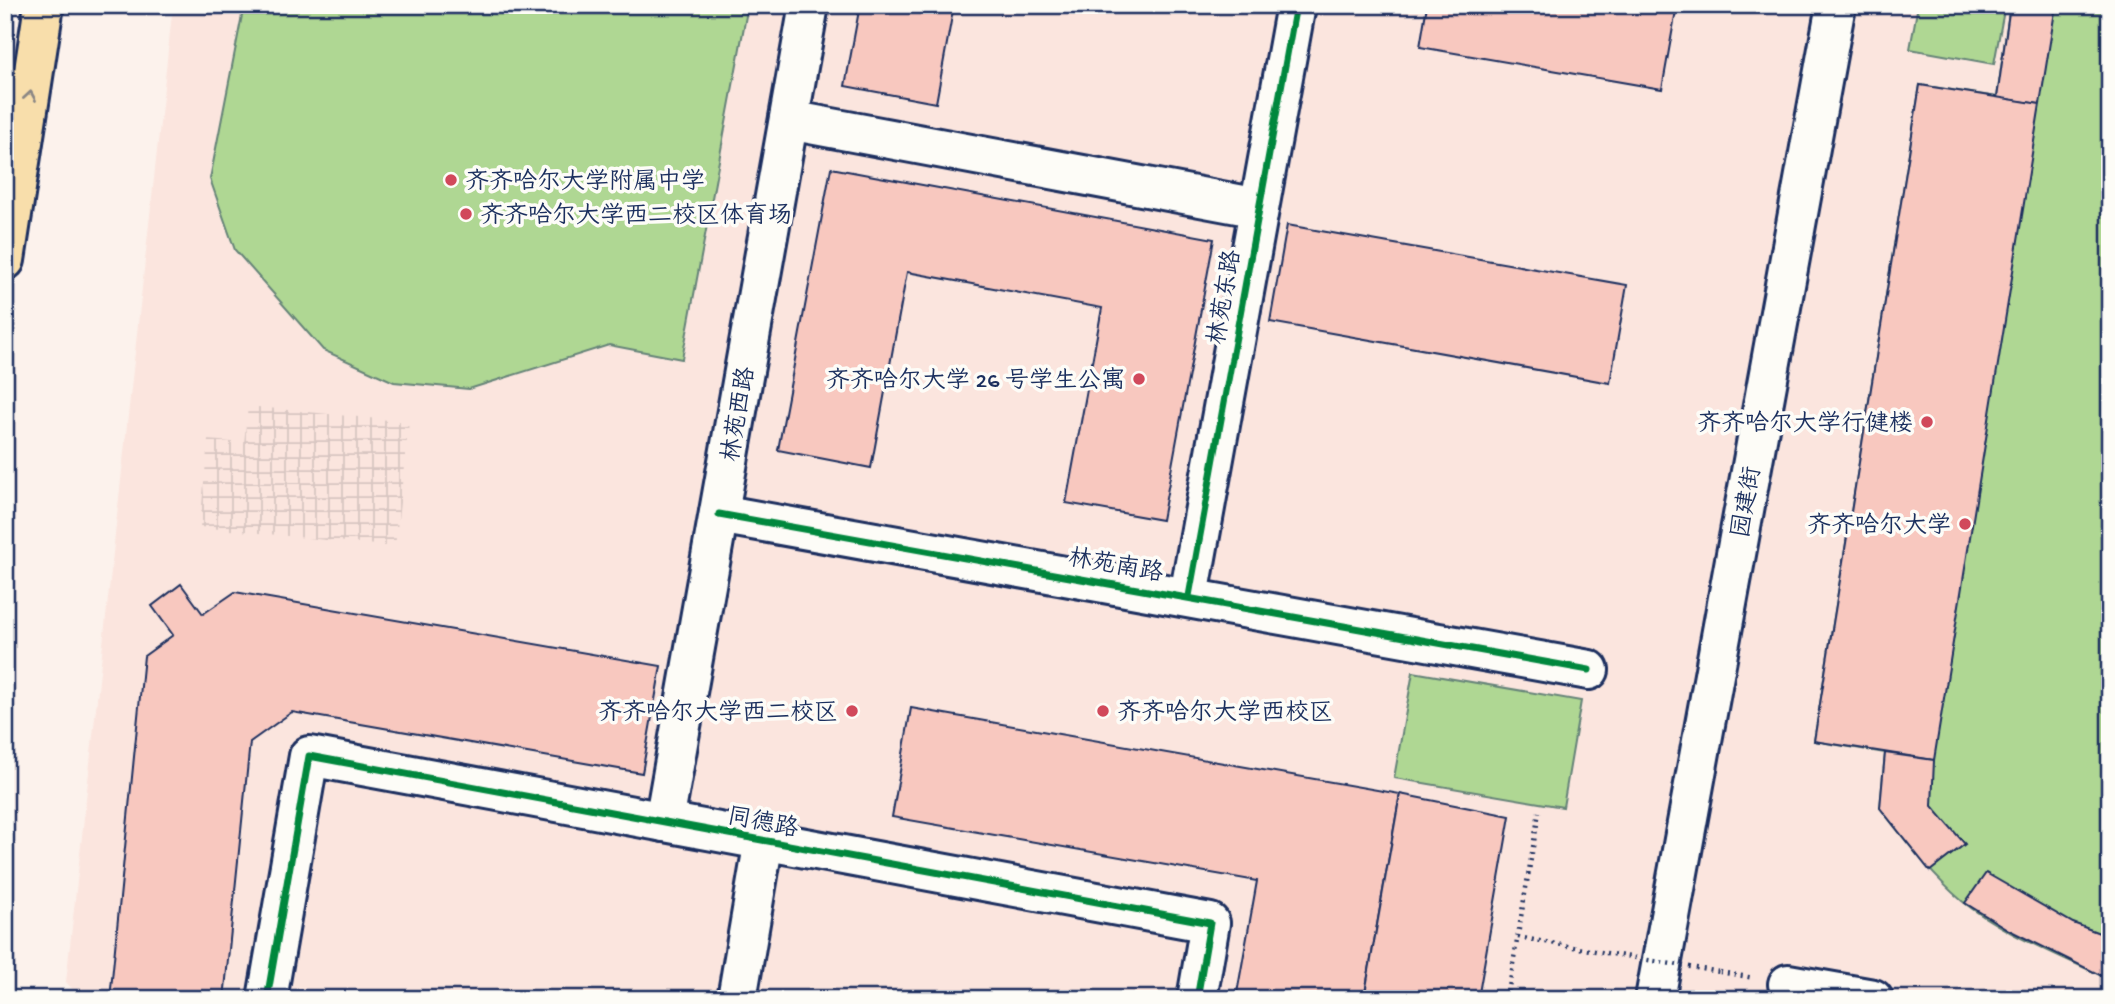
<svg xmlns="http://www.w3.org/2000/svg" width="2115" height="1004" font-family="'Gochi Hand','LXGW WenKai TC',sans-serif">
<defs>
<pattern id="industrial-grid" width="8" height="8" patternUnits="userSpaceOnUse" patternTransform="scale(1.75)"><rect width="8" height="8" fill="#fbe5de"/><path d="M0 4h8M4 0v8" fill="none" stroke="#d7c5c1"/></pattern>
</defs>
<rect width="100%" height="100%" fill="#fcf2ec"/>
<filter id="ink" filterUnits="userSpaceOnUse"><feTurbulence type="fractalNoise" baseFrequency=".0143" numOctaves="2"/><feDisplacementMap in="SourceGraphic" scale="14" xChannelSelector="R" yChannelSelector="G"/><feConvolveMatrix kernelMatrix="1 2 1 2 8 2 1 2 1" color-interpolation-filters="sRGB"/></filter>
<g filter="url(#ink)">
<polygon fill="#fbe5de" points="173,5 2110,5 2110,999 81,999 66,982"/>
<polygon fill="url(#industrial-grid)" points="248,406 409,422 395,547 200,527 208,440 244,443"/>
<g fill="#afd793" stroke="#658378" stroke-width="2">
<polygon points="244,5 748,5 682,359 609,345 469,389 394,382 323,350 235,250 210,179"/>
<polygon points="1918,5 2005,5 1994,64 1910,49"/>
<path d="M 2010,5 L 2110,5 L 2110,980 C 2062,956 2004,935 1962,901 C 1930,874 1906,841 1880,808 L 1885,753 L 1814,741 L 1920,85 L 1997,97 Z"/>
<polygon points="1413,672 1581,701 1563,807 1394,778"/>
</g>
<g fill="#f8c8bf" stroke="#1b2f5e" stroke-width="2">
<polygon points="860,5 954,5 936,103 845,86"/>
<polygon points="1427,5 1677,5 1662,89 1420,47"/>
<polygon points="2010,5 2065,5 2055,11 2040,104 1997,98"/>
<polygon points="1920,85 2040,104 1934,760 1814,741"/>
<polygon points="831,168 1214,239 1162,520 1066,503 1102,308 907,272 871,468 778,450"/>
<polygon points="1287,225 1627,285 1610,383 1270,322"/>
<polygon points="181,584 203,614 235,592 661,666 642,773 292,712 250,742 224,999 110,999 144,656 173,635 152,606"/>
<polygon points="911,708 1400,794 1364,999 1236,999 1257,881 892,817"/>
<polygon points="1885,753 1934,760 1932,806 1965,844 1930,871 1880,808"/>
<polygon points="1400,794 1510,816 1478,999 1364,999"/>
<polygon points="1986,873 2073,923 2110,937 2110,980 2009,930 1965,903"/>
</g>
<g fill="none" stroke-linecap="round" stroke-linejoin="round">
<defs>
<g id="minor">
<polyline points="789,120 1259,208"/>
<polyline points="719,514 1589,670"/>
<polyline points="1189,596 1296,5"/>
<polyline points="664,822 809,5"/>
<polyline points="1788,984 1873,999"/>
<polyline points="267,999 309,756 1210,923 1197,999"/>
<polyline points="737,999 764,840"/>
</g>
<polyline id="secondary" points="1655,999 1836,5"/>
<polyline id="trunk" points="5,260 44,5"/>
</defs>
<use href="#minor" stroke="#1b2f5e" stroke-width="44"/>
<use href="#secondary" stroke="#1b2f5e" stroke-width="44"/>
<use href="#trunk" stroke="#1b2f5e" stroke-width="44"/>
<g stroke="#1b2f5e" stroke-width="4.5" stroke-dasharray="2 5" stroke-linecap="butt">
<polyline points="1518,937 1606,953"/>
<polyline points="1720,972 1754,978"/>
<polyline points="1507,999 1539,812"/>
</g>
<use href="#minor" stroke="#fdfcf7" stroke-width="38"/>
<use href="#secondary" stroke="#fdfcf7" stroke-width="38"/>
<use href="#trunk" stroke="#f8deab" stroke-width="38"/>
<polyline stroke="#1b2f5e" stroke-width="4.5" stroke-dasharray="2 5" stroke-linecap="butt" points="1606,953 1720,972"/>
<defs>
<g id="cycleway">
<polyline points="719,514 1589,670"/>
<polyline points="1189,596 1296,5"/>
<polyline points="267,999 309,756 1210,923 1197,999"/>
</g>
</defs>
<use href="#cycleway" stroke="#fdfcf7" stroke-width="11"/>
<use href="#cycleway" stroke="#00873e" stroke-width="7"/>
</g>
<defs><path id="oneway-chevron" d="M-2-3.5L2.5 0L-2 3.5" fill="none" stroke-width="1.6" stroke-linecap="round" stroke-linejoin="round" transform="scale(1.75)"/></defs>
<use stroke="#8a8684" href="#oneway-chevron" transform="translate(30 96) rotate(-81)"/>
</g>
<g fill="#d1495b" stroke="#fdfcf7" stroke-width="2.5">
<circle cx="451" cy="180" r="7"/>
<circle cx="466" cy="214" r="7"/>
<circle cx="1139" cy="379" r="7"/>
<circle cx="1927" cy="422" r="7"/>
<circle cx="1965" cy="524" r="7"/>
<circle cx="852" cy="711" r="7"/>
<circle cx="1103" cy="711" r="7"/>
</g>
<g text-anchor="middle" stroke-width="7" stroke-linejoin="round" paint-order="stroke">
<g font-size="24" fill="#1b2f5e" stroke="#fdfcf7" text-anchor="end">
<text x="465" y="188" text-anchor="start">齐齐哈尔大学附属中学</text>
<text x="480" y="222" text-anchor="start">齐齐哈尔大学西二校区体育场</text>
<text x="1125" y="387">齐齐哈尔大学 26 号学生公寓</text>
<text x="1913" y="430">齐齐哈尔大学行健楼</text>
<text x="1951" y="532">齐齐哈尔大学</text>
<text x="838" y="719">齐齐哈尔大学西二校区</text>
<text x="1117" y="719" text-anchor="start">齐齐哈尔大学西校区</text>
</g>
<g font-size="24" fill="#1b2f5e" stroke="#fdfcf7">
<text transform="translate(1223 297) rotate(-80)" y="8">林苑东路</text>
<text transform="translate(737 414) rotate(-80)" y="8">林苑西路</text>
<text transform="translate(1745 502) rotate(-80)" y="8">园建街</text>
<text transform="translate(1116 564) rotate(10)" y="8">林苑南路</text>
<text transform="translate(763 821) rotate(11)" y="8">同德路</text>
</g>
</g>
<rect width="2115" height="1004" fill="none" stroke="#fdfcf7" stroke-width="28"/>
<rect x="14" y="14" width="2087" height="976" fill="none" stroke="#1b2f5e" stroke-width="2.5" filter="url(#ink)"/>
</svg>
